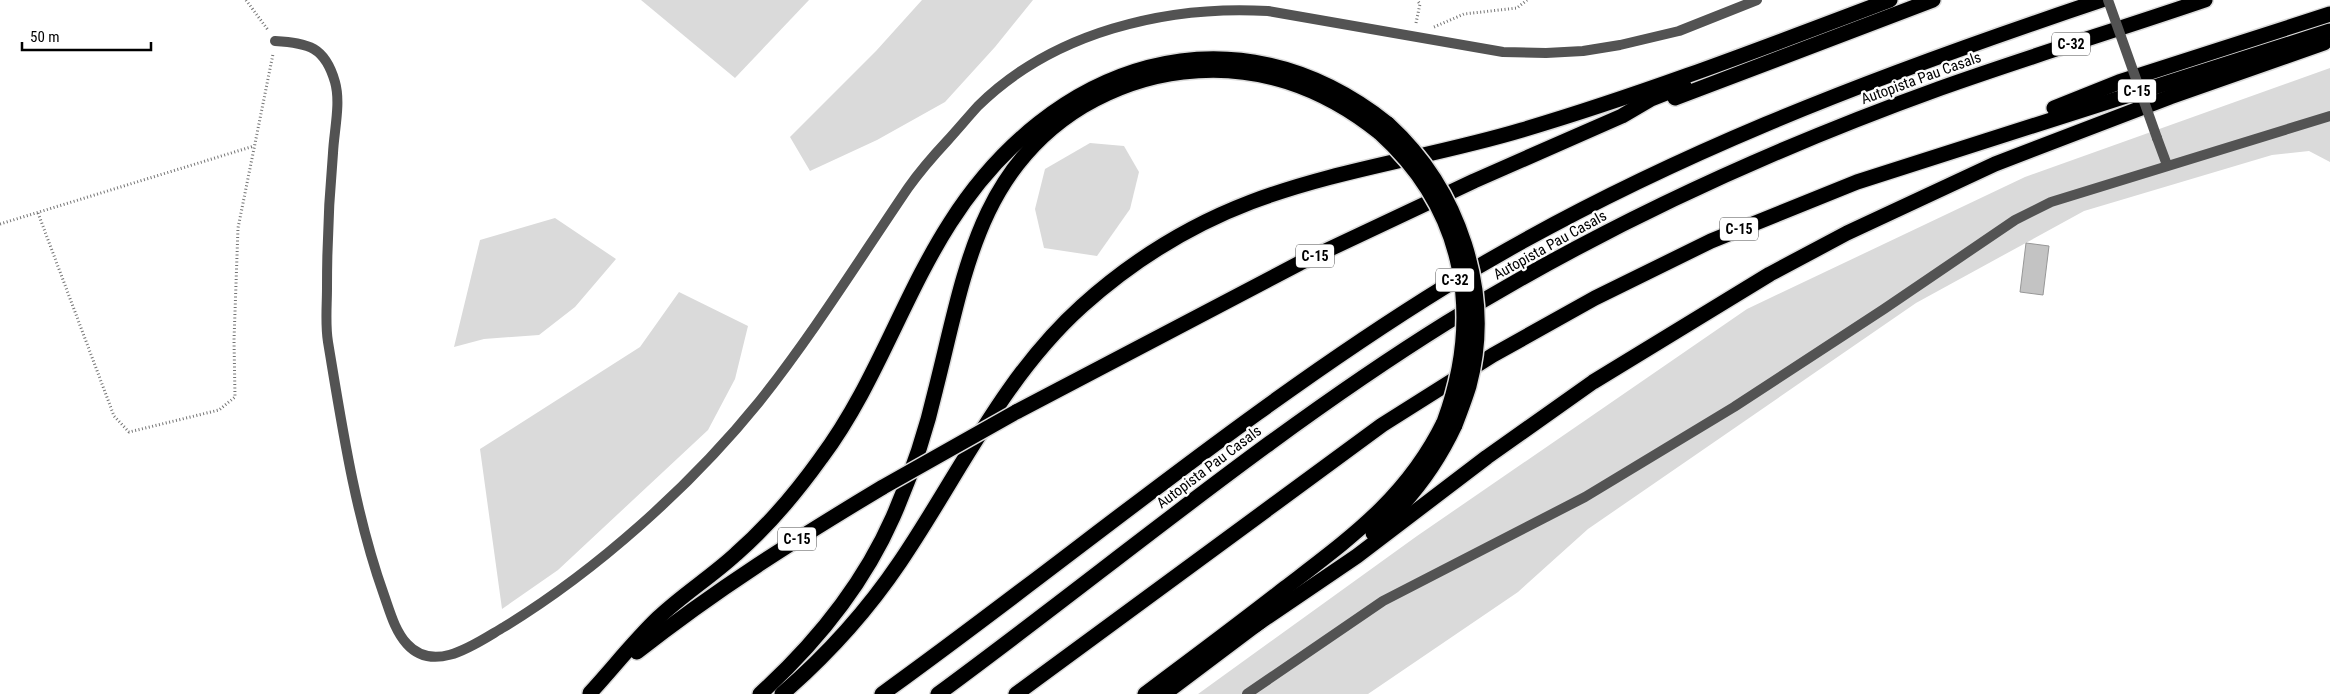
<svg xmlns="http://www.w3.org/2000/svg" width="2330" height="694" font-family="'Roboto Condensed',sans-serif">
<rect width="100%" height="100%" fill="#fff"/>
<g fill="#dadada">
<polygon points="641,0 809,0 735,78"/>
<polygon points="922,0 1033,0 995,47 945,102 877,140 810,171 790,137 876,51"/>
<polygon points="2330,68 2330,162 2309,151 2272,155 2084,211 1916,303 1588,529 1518,592 1368,694 1198,694 1417,536 1747,309 2025,177"/>
<polygon points="1090,143 1124,146 1139,172 1130,209 1097,256 1044,248 1035,209 1045,169"/>
<polygon points="555,218 616,259 575,307 539,335 484,339 454,347 480,240"/>
<polygon points="679,292 748,326 735,379 708,430 558,570 502,609 480,449 640,347"/>
</g>
<polygon fill="#c3c3c3" stroke="#979797" points="2026,243 2049,246 2043,295 2020,292"/>
<g fill="none" stroke-linecap="round" stroke-linejoin="round">
<defs>
<g id="motorway">
<polyline points="1675,98 1933,0"/>
<polyline points="2054,108 2119,82 2330,14"/>
<polyline points="1016,412 1300,263 1474,181 1622,116 1651,99 1684,86"/>
<path d="M 1373,533 C 1409,502 1435,468 1455,425"/>
<polyline points="1254,626 1357,556 1487,457 1593,382 1770,274 1847,233 1995,164 2170,97 2324,43"/>
<path d="M 637,652 C 715,590 798,538 883,487"/>
<path d="M 590,693 C 613,668 634,641 658,618 C 682,595 711,577 736,554 C 768,526 796,493 821,458 C 875,386 902,298 950,223 C 1051,64 1232,0 1388,124"/>
<path d="M 760,694 C 815,644 863,585 893,517 C 911,476 926,432 936,388 C 964,278 977,170 1083,106 C 1114,88 1148,76 1183,72 C 1256,63 1323,87 1380,133"/>
<path d="M 782,694 C 827,655 867,611 900,562 C 959,475 1003,377 1082,306 C 1132,261 1188,226 1251,202 C 1338,169 1432,157 1522,130 C 1647,93 1768,46 1890,0"/>
<path d="M 882,694 C 1071,558 1248,408 1446,286 C 1651,160 1875,76 2102,0"/>
<path d="M 938,694 C 1107,570 1268,434 1446,323 C 1601,227 1769,150 1941,88 C 2028,57 2117,30 2205,0"/>
<polyline points="1016,694 1382,425 1493,355 1595,298 1711,241 1857,182 2330,31"/>
<path d="M 1145,694 C 1192,659 1239,624 1285,588 C 1350,538 1407,498 1444,422"/>
<polyline points="1164,694 1261,621"/>
</g>
</defs>
<use href="#motorway" stroke="#dbdbdb" stroke-width="18"/>
<g stroke="#757575" stroke-width="3" stroke-dasharray="1 2.5" stroke-linecap="butt">
<polyline points="246,0 268,30"/>
<polyline points="1416,23 1420,4 1417,0"/>
<polyline points="1434,27 1464,14 1517,8 1527,0"/>
<polyline points="38,213 114,416 129,432 219,410 235,397 234,340 238,228 273,54"/>
<polyline points="0,224 254,146"/>
</g>
<g stroke="#535353" stroke-width="10">
<path d="M 275,41 C 309,43 325,47 335,82 C 341,103 334,131 333,153 C 329,198 327,243 327,288 C 327,306 325,324 328,342 C 342,426 355,514 384,595 C 390,612 395,631 407,644 C 435,675 478,642 504,627 C 596,571 691,486 759,402 C 813,334 859,260 908,188 C 920,171 934,155 948,140 C 958,129 968,117 978,106 C 1053,32 1166,5 1268,11 L 1503,52 L 1546,53 L 1583,51 L 1620,45 L 1679,31 L 1757,0"/>
<polyline points="2157,138 2167,165"/>
<polyline points="1247,694 1383,601 1585,497 1734,407 1884,309 2015,220 2051,202 2330,116"/>
</g>
<use href="#motorway" stroke="#000" stroke-width="15"/>
<defs>
<g id="motorway-bridge">
<path d="M 1388,124 C 1459,189 1494,292 1469,386 C 1465,399 1460,412 1455,425"/>
<path d="M 1380,133 C 1466,211 1483,316 1444,422"/>
<polyline points="883,487 1016,412"/>
</g>
</defs>
<use href="#motorway-bridge" stroke="#dbdbdb" stroke-width="18" stroke-linecap="butt"/>
<polyline stroke="#535353" stroke-width="10" points="2108,0 2157,138"/>
<use href="#motorway-bridge" stroke="#000" stroke-width="15"/>
</g>
<g text-anchor="middle" stroke-width="4.5" stroke-linejoin="round" paint-order="stroke">
<g fill="#fff" stroke="#4c4c4c" stroke-width="1">
<rect x="2052" y="32.5" width="38" height="23" rx="4"/>
<rect x="2118" y="79.5" width="38" height="23" rx="4"/>
<rect x="1720" y="217.5" width="38" height="23" rx="4"/>
<rect x="1296" y="244.5" width="38" height="23" rx="4"/>
<rect x="1436" y="268.5" width="38" height="23" rx="4"/>
<rect x="778" y="527.5" width="38" height="23" rx="4"/>
</g>
<g font-size="14" font-weight="bold" fill="#000">
<text x="2071" y="49">C-32</text>
<text x="2137" y="96">C-15</text>
<text x="1739" y="234">C-15</text>
<text x="1315" y="261">C-15</text>
<text x="1455" y="285">C-32</text>
<text x="797" y="544">C-15</text>
</g>
<g font-size="15" fill="#000" stroke="#fff">
<text transform="translate(1921 78) rotate(-20)" y="5">Autopista Pau Casals</text>
<text transform="translate(1550 245) rotate(-29)" y="5">Autopista Pau Casals</text>
<text transform="translate(1209 467) rotate(-37)" y="5">Autopista Pau Casals</text>
</g>
</g>
<path d="M22 42v8h129v-8" fill="none" stroke="#000000" stroke-width="2.5"/>
<text x="30" y="42" font-size="15" fill="#000000" stroke="#ffffff" stroke-width="4" paint-order="stroke">50 m</text>
</svg>
